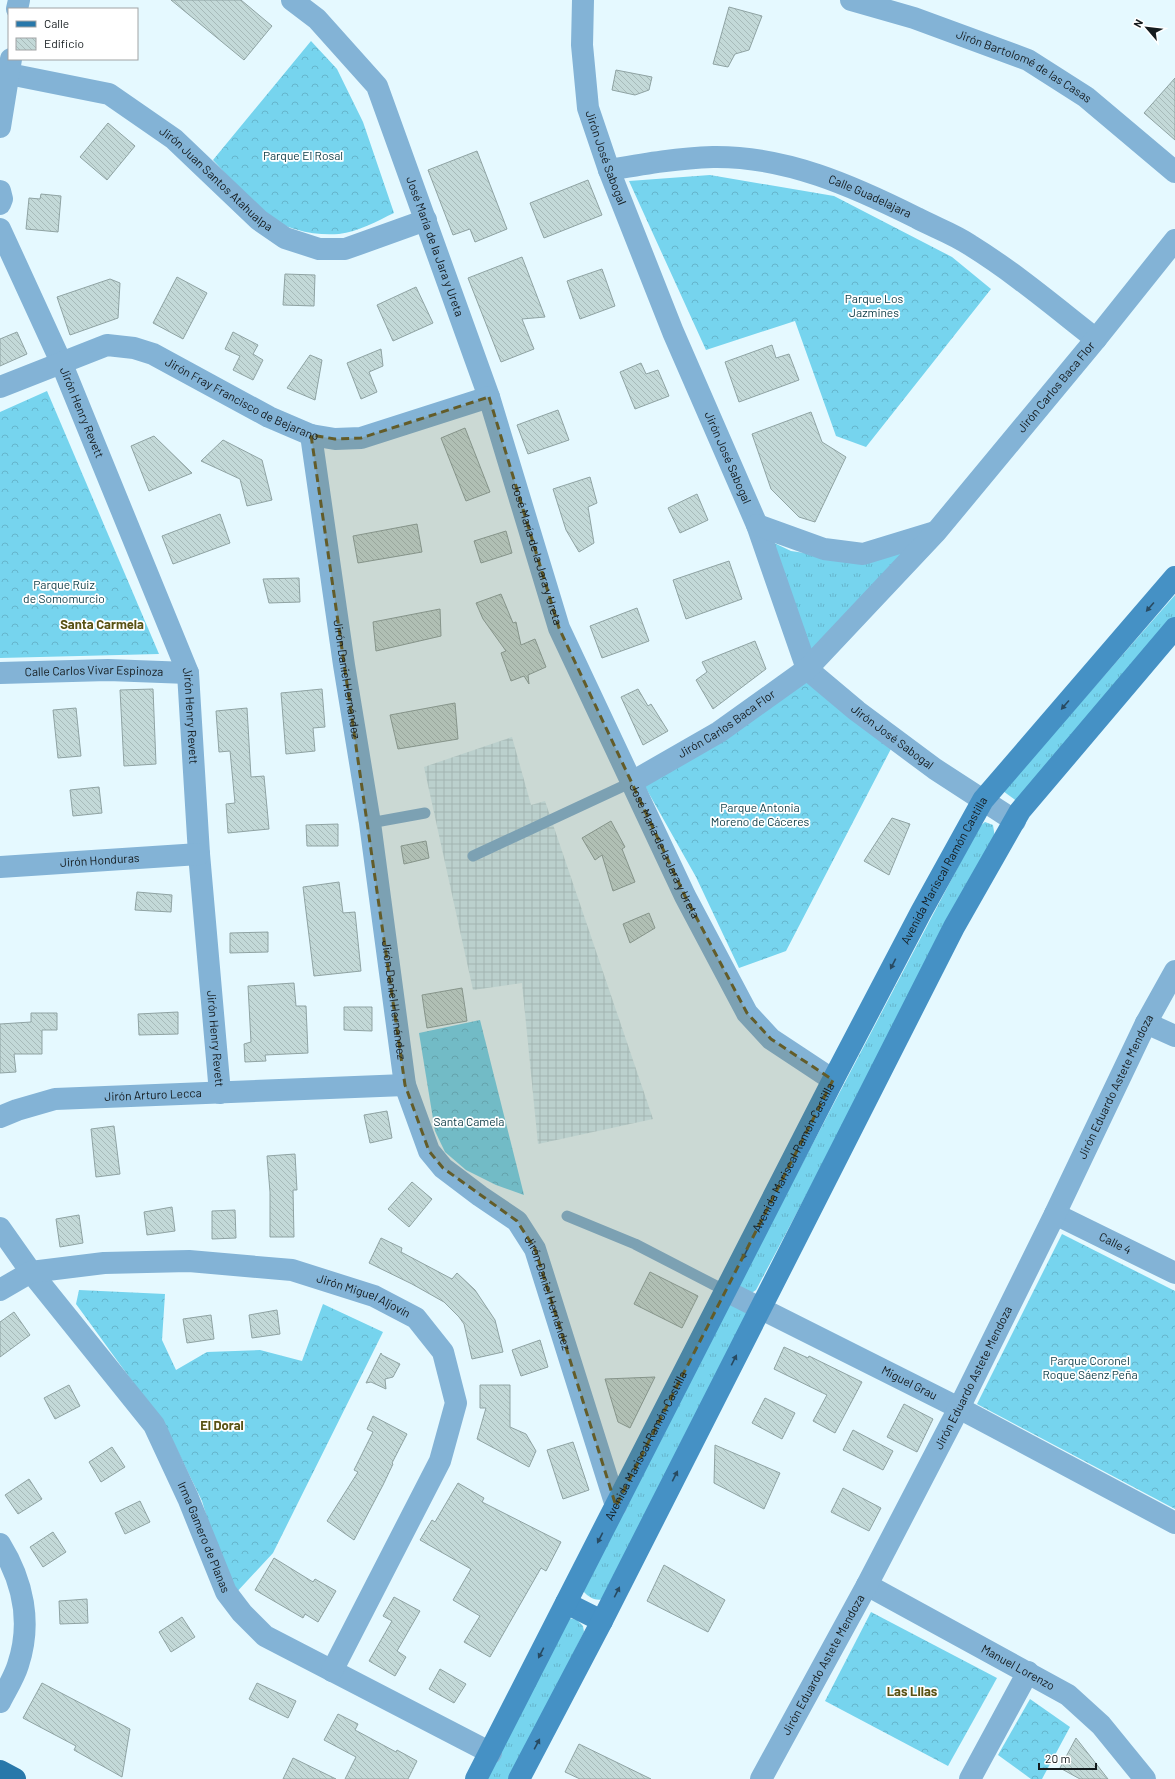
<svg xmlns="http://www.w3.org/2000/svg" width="1175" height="1779" font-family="Barlow,sans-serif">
<defs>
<pattern id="industrial-grid" width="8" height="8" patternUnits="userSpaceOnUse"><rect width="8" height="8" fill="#d1eef7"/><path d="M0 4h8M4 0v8" fill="none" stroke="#b3ccd3"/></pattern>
<pattern id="grass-tufts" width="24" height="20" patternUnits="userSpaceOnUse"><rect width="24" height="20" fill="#76d4ee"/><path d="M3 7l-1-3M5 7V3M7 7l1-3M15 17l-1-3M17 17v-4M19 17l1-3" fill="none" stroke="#65b5cc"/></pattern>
<pattern id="forest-crowns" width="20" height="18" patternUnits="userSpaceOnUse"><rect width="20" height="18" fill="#76d4ee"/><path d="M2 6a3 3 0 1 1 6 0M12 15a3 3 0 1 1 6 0" fill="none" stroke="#65b5cc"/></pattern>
<pattern id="building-back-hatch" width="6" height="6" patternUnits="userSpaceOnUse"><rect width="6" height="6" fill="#c3d9d8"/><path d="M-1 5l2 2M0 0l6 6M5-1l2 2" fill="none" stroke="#a7bab9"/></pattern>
</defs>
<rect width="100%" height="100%" fill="#e5f9ff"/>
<polygon fill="url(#industrial-grid)" points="512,737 531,805 545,801 653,1119 538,1144 522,983 473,990 424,767"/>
<g fill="url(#grass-tufts)">
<polygon points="768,540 791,551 861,561 919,541 808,660"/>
<polygon points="1175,595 1175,623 1018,802 1003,791"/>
<polygon points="985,822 993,825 995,838 756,1290 750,1294 738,1286 979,827"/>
<path d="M 729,1302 L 746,1310 L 749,1317 L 604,1599 C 595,1602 587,1596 581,1589 Z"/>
<polygon points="569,1618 577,1620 583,1626 584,1632 510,1779 486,1779"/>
</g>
<g fill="url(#forest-crowns)">
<path d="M 311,41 L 337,69 L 363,122 L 394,213 C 377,221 358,232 339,234 C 315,236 286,230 267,215 C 248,200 229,177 213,160 Z"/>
<polygon points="710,175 834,196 952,257 991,289 866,447 836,436 795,321 706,350 629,181"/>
<polygon points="47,391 159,654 0,658 0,412"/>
<polygon points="806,681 893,745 786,951 739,968 696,877 643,783"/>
<polygon points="480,1020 524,1195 496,1185 466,1170 445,1152 435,1131 419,1033"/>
<polygon points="1062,1234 1175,1291 1175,1509 977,1404"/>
<polygon points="79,1290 165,1294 162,1340 176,1370 207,1352 260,1350 302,1361 323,1304 383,1332 273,1553 234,1595 222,1568 202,1501 167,1429 76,1304"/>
<polygon points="871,1612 997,1678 948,1766 825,1701"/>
<polygon points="1030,1699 1070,1727 1042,1779 1031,1779 998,1755"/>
</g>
<g fill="url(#building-back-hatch)" stroke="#8fa3a3">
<polygon points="171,0 241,0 272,26 244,60"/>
<polygon points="729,7 762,16 749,50 735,54 728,67 713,64"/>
<polygon points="616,70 652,77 649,90 635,95 612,90"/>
<polygon points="1175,78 1175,140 1144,113"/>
<polygon points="108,123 135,146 107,180 80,157"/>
<polygon points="477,151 507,229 475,242 470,229 453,235 428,170"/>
<polygon points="588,180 602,215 544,238 530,203"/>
<polygon points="41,194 61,196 58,232 26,229 29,198 40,199"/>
<polygon points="522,257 545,317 522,319 534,349 501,362 468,278"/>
<polygon points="602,269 615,306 580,319 567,281"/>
<polygon points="285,274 315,275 314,306 283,305"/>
<polygon points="177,277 207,293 183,339 153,323"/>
<polygon points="110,279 120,283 118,318 70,335 57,297"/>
<polygon points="416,287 433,323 393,341 377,305"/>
<polygon points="17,332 27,354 0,366 0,339"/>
<polygon points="233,332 258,345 253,354 263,360 253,380 233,370 240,356 225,349"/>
<polygon points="772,345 776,358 789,354 799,380 739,402 725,362"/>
<polygon points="381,349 383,366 369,372 377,392 361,399 347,363"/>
<polygon points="310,355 322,360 315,400 287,388"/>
<polygon points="641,363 646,374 658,370 669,396 635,409 620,372"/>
<polygon points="558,410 569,440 528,454 517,425"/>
<polygon points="811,412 822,442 846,457 815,522 799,517 771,489 752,434"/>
<polygon points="465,428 490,492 466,501 441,438"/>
<polygon points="154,436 192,473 149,491 131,446"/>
<polygon points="223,440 262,460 272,500 247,506 240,479 201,461"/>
<polygon points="590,477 597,503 588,507 594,543 579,552 566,530 553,489"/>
<polygon points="697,494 708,520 680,533 668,508"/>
<polygon points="220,514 230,543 173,564 162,536"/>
<polygon points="417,524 422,552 358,563 353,536"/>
<polygon points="506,531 512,553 481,563 474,541"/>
<polygon points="729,561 742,599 686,619 673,580"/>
<polygon points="299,578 300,602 269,603 263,579"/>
<polygon points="501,594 513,623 516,622 521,645 535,639 546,667 528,675 529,684 524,676 511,681 501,653 506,651 483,619 476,603"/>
<polygon points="637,608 649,641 602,658 590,626"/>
<polygon points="440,609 441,636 376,651 373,622"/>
<polygon points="755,641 766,669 713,709 696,680 707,672 702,662"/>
<polygon points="153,689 156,764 124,766 120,690"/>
<polygon points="322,689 325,727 313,728 315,751 286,754 281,693"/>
<polygon points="638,689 648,706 651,704 668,731 643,745 621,697"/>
<polygon points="455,703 458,739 398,749 390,715"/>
<polygon points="76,708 81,756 58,758 53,710"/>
<polygon points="247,708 251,777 264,776 269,829 228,833 226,804 235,803 230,751 219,752 216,711"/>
<polygon points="99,787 102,813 73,816 70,790"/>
<polygon points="892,818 910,824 889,875 864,861"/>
<polygon points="611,821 625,847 622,849 635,882 613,891 602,855 595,860 582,838"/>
<polygon points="338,824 338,846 307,846 306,825"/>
<polygon points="426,841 429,858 404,864 401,846"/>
<polygon points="339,882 343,913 355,912 361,971 314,976 303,887"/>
<polygon points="137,892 172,895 171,912 135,910"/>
<polygon points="649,913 655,928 630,943 623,924"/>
<polygon points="268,932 268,952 230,953 230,933"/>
<polygon points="294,983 296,1006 306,1006 308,1053 265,1055 266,1061 245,1062 244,1044 251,1042 248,986"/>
<polygon points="462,988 467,1021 427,1028 422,995"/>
<polygon points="344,1007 372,1007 372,1031 344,1030"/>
<polygon points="178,1012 178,1034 139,1035 138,1014"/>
<polygon points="31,1013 57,1013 57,1030 42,1030 42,1054 14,1054 16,1072 0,1073 0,1024 31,1022"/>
<polygon points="387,1111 392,1138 370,1143 364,1115"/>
<polygon points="114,1126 120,1174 96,1177 91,1129"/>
<polygon points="295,1154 297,1190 293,1190 294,1237 270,1237 270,1192 267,1156"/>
<polygon points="412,1182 432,1199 409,1227 388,1209"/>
<polygon points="172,1207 175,1231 147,1235 144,1212"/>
<polygon points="235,1210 236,1238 212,1239 212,1211"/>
<polygon points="79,1215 83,1243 60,1247 56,1219"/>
<polygon points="381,1238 402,1248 401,1252 452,1279 457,1273 475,1290 495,1320 503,1352 472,1359 464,1324 459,1317 444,1302 412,1284 369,1263"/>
<polygon points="650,1272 698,1296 682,1328 634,1304"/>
<polygon points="277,1310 280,1334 252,1338 249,1315"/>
<polygon points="14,1312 30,1335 0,1357 0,1322"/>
<polygon points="211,1315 214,1339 187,1343 183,1319"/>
<polygon points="540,1340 548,1367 521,1376 512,1350"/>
<polygon points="784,1347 808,1358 809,1356 862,1382 835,1433 813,1421 827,1395 774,1369"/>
<polygon points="381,1353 382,1355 400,1364 393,1377 385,1379 386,1389 371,1382 366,1383"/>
<polygon points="655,1377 630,1428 618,1422 605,1379"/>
<polygon points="69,1385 80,1406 55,1419 44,1398"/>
<polygon points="480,1385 510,1385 510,1427 526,1434 536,1451 529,1467 477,1439 486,1408 480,1408"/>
<polygon points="765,1398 795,1413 782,1439 752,1423"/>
<polygon points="904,1404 933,1419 917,1452 887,1437"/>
<polygon points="373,1416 407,1434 392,1463 393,1464 383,1485 354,1540 327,1521 358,1472 354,1470 373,1432 367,1429"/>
<polygon points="853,1430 893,1451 883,1470 843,1450"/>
<polygon points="573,1442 589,1490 563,1499 547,1450"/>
<polygon points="715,1445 780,1473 764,1509 714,1483"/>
<polygon points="112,1447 125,1467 101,1482 89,1462"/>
<polygon points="29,1479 42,1499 18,1514 5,1495"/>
<polygon points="458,1483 484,1498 482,1502 561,1542 546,1571 541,1568 490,1657 464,1642 480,1616 453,1600 471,1569 420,1540 432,1520 435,1522"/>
<polygon points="843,1488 881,1508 869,1531 831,1512"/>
<polygon points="140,1501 150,1522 125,1534 115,1513"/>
<polygon points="53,1532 66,1552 43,1567 30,1547"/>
<polygon points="274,1558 313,1582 315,1579 336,1591 318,1622 305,1614 303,1618 255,1590"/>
<polygon points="664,1565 725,1600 708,1632 647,1601"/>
<polygon points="394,1597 420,1611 397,1651 406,1657 395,1676 369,1661 392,1621 383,1616"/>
<polygon points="87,1599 88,1623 60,1624 59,1601"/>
<polygon points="182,1617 195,1637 171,1652 159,1632"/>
<polygon points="440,1669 466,1684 454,1703 429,1689"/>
<polygon points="42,1683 130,1729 122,1777 74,1750 76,1746 23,1718"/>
<polygon points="257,1683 296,1701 288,1718 249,1699"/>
<polygon points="338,1714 358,1724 355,1730 396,1752 397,1750 417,1761 408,1779 345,1779 356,1757 324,1740"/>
<polygon points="1076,1738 1108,1779 1080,1779 1060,1768"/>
<polygon points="579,1744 651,1779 580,1779 565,1772"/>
<polygon points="293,1758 336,1779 283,1779"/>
</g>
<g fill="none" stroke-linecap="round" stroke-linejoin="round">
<g stroke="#83b3d6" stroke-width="11">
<polyline points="370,823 425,813"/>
<polyline points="473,856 632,782"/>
<polyline points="567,1216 635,1244 726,1291"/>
</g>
<g stroke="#83b3d6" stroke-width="22">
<path id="s1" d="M 292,0 L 317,19 L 377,86 L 489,397 L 559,628 L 685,896 L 747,1013 L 771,1039 L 833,1080"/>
<path id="s2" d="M 583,0 L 582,45 L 588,108 L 609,170 L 673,332 L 757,525 L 807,669 L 857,711 L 935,769 L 1015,821"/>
<path id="s3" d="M 851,0 L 914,18 L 1028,60 L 1086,97 L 1175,172"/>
<polyline points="17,9 19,0"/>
<path id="s4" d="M 9,74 L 109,94 L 174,139 L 259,220 L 285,238 L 319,249 L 345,249 L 426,220"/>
<polyline points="0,127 11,59"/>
<path id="s5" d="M 609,170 C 644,164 678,158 713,157 C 786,156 853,186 917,218 C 934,227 954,234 970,245 C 1015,273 1055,307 1096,339"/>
<polyline points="0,191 2,199 0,204"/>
<path id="s6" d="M 0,229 L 61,362 L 188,673 L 199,854 L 220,1093"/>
<path id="s7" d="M 0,387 L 107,345 L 134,348 L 153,354 L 269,417 L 311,435 L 335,439 L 361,438 L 489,397"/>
<path id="s8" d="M 311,435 L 344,665 L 370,823 L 405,1085 L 429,1151 L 443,1168 L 480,1196 L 517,1221 L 535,1249 L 616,1506"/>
<polyline points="757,525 824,549 863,554 935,532"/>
<path id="s9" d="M 0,673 L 108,670 L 188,673"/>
<path id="s10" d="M 632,782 L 719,732 L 807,669 L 936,532 L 1096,339 L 1175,240"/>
<path id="s11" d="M 0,867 L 199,854"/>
<polyline points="1146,1023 1175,1036"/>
<path id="s12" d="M 0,1117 L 17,1110 L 55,1099 L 405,1085"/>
<path id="s13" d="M 1055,1214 L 1175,1273"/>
<path id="s14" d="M 0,1228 L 31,1272 L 154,1425 L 188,1498 L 226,1592 L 242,1613 L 265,1636 L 491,1753"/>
<path id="s15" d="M 0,1290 L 31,1272 L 104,1263 L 189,1261 L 292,1270 L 374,1296 L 416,1318 L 443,1352 L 456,1403 L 440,1461 L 332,1671"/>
<path id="s16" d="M 726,1291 L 959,1408 L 1175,1523"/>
<path d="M 0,1544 C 23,1581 32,1623 18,1665 C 14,1678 6,1690 0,1702"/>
<path id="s17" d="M 867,1585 L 1068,1695 L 1101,1725 L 1145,1779"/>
<path id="s18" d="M 761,1779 L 867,1585 L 959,1408 L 1055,1214 L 1146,1023 L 1175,971"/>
<polyline points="970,1779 1028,1672"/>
</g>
<g stroke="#4591c5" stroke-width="22">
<polyline points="566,1603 602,1621"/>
<path id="s19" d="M 476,1779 L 833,1080 L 921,912 L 983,800 L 1175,577"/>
<polyline points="519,1779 602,1621 954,927 1020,811 1175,628"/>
</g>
<polyline stroke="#2878aa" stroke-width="22" points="0,1771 15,1779"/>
</g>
<defs><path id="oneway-solid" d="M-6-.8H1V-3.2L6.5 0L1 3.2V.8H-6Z"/></defs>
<g fill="#284a61">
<use href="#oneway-solid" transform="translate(1150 607) rotate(131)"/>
<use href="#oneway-solid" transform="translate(1065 705) rotate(131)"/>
<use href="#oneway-solid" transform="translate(893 964) rotate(117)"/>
<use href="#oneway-solid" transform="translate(745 1254) rotate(117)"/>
<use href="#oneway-solid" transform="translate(734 1360) rotate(-63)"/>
<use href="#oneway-solid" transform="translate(675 1476) rotate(-63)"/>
<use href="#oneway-solid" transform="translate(600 1538) rotate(117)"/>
<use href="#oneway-solid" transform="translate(617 1592) rotate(-63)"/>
<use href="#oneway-solid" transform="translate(541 1653) rotate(117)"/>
<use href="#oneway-solid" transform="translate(537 1744) rotate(-62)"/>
</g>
<path fill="#635c29" fill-opacity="0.2" stroke="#635c29" stroke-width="3" stroke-dasharray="8 5" stroke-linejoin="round" d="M 489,397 L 559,628 L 685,896 L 747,1013 L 771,1039 L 833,1080 L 616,1506 L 535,1249 L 517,1221 L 443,1168 L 429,1151 L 405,1085 L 311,435 L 335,439 L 361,438 Z"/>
<g text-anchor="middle" stroke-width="3.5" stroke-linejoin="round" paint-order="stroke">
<g font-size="12" fill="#141b1e" stroke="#fff">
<text dy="4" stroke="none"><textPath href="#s3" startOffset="186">Jirón Bartolomé de las Casas</textPath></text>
<text dy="4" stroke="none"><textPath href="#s2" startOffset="161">Jirón José Sabogal</textPath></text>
<text dy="4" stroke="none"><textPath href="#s4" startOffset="239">Jirón Juan Santos Atahualpa</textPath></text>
<text dy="4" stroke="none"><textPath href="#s5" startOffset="268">Calle Guadelajara</textPath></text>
<text dy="4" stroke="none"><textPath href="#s1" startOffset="292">José María de la Jara y Ureta</textPath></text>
<text dy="4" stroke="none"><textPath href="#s10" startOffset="585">Jirón Carlos Baca Flor</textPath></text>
<text dy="4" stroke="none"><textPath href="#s7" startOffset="262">Jirón Fray Francisco de Bejarano</textPath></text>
<text dy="4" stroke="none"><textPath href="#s6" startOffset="201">Jirón Henry Revett</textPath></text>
<text dy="4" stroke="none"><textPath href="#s2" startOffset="485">Jirón José Sabogal</textPath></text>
<text dy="4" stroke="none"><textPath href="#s1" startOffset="616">José María de la Jara y Ureta</textPath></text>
<text dy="4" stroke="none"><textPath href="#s9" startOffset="94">Calle Carlos Vivar Espinoza</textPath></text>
<text dy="4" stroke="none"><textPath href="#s8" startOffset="247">Jirón Daniel Hernández</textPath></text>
<text dy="4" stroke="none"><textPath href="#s6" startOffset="525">Jirón Henry Revett</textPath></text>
<text dy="4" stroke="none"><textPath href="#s10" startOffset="111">Jirón Carlos Baca Flor</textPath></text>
<text dy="4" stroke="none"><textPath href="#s2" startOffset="820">Jirón José Sabogal</textPath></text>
<text dy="4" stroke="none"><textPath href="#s1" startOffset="940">José María de la Jara y Ureta</textPath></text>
<text dy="4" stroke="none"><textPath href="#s11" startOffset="100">Jirón Honduras</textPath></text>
<text dy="4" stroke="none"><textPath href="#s19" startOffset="1022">Avenida Mariscal Ramón Castilla</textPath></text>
<text dy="4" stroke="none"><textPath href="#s8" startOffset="571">Jirón Daniel Hernández</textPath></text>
<text dy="4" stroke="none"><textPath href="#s6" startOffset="849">Jirón Henry Revett</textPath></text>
<text dy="4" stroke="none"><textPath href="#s18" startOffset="778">Jirón Eduardo Astete Mendoza</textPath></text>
<text dy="4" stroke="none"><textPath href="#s12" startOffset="156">Jirón Arturo Lecca</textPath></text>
<text dy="4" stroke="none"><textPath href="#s19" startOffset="698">Avenida Mariscal Ramón Castilla</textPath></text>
<text dy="4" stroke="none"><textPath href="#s13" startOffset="67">Calle 4</textPath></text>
<text dy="4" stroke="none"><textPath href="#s8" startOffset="919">Jirón Daniel Hernández</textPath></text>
<text dy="4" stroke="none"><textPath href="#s15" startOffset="374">Jirón Miguel Aljovín</textPath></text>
<text dy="4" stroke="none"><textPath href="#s18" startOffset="454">Jirón Eduardo Astete Mendoza</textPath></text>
<text dy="4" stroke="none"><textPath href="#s16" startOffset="205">Miguel Grau</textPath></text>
<text dy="4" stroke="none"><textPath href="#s19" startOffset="374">Avenida Mariscal Ramón Castilla</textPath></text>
<text dy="4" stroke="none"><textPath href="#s14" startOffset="373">Irma Gamero de Planas</textPath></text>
<text dy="4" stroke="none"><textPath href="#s18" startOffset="130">Jirón Eduardo Astete Mendoza</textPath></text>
<text dy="4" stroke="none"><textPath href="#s17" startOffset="172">Manuel Lorenzo</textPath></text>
</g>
<g font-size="12" fill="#083843" stroke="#fff">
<text x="303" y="160">Parque El Rosal</text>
<text x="874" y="303">Parque Los<tspan x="874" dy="14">Jazmines</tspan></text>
<text x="64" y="589">Parque Ruiz<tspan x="64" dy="14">de Somomurcio</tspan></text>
<text x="760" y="812">Parque Antonia<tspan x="760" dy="14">Moreno de Cáceres</tspan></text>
<text x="469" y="1126">Santa Camela</text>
<text x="1090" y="1365">Parque Coronel<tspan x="1090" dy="14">Roque Sáenz Peña</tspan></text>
</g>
<g font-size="13" font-weight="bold" fill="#595214" stroke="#fff">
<text x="102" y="629">Santa Carmela</text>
<text x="222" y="1430">El Doral</text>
<text x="912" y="1696">Las Lilas</text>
</g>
</g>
<rect x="8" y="8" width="130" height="52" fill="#ffffff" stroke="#a1a4a5"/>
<rect x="16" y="21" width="20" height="6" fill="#2878aa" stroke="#a1a4a5"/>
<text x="44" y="28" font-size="12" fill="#141b1e">Calle</text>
<rect x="16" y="38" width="20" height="12" fill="url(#building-back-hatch)" stroke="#a1a4a5"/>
<text x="44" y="48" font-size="12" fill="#141b1e">Edificio</text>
<g transform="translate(1147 28) rotate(298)" stroke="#ffffff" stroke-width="3" paint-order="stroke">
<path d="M0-3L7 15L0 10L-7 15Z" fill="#141b1e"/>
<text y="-6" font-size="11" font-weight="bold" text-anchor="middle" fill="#141b1e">N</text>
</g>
<path d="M1039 1763v6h57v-6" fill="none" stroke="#141b1e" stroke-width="2"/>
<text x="1045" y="1763" font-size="12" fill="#141b1e" stroke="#ffffff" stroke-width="3" paint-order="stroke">20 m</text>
</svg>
